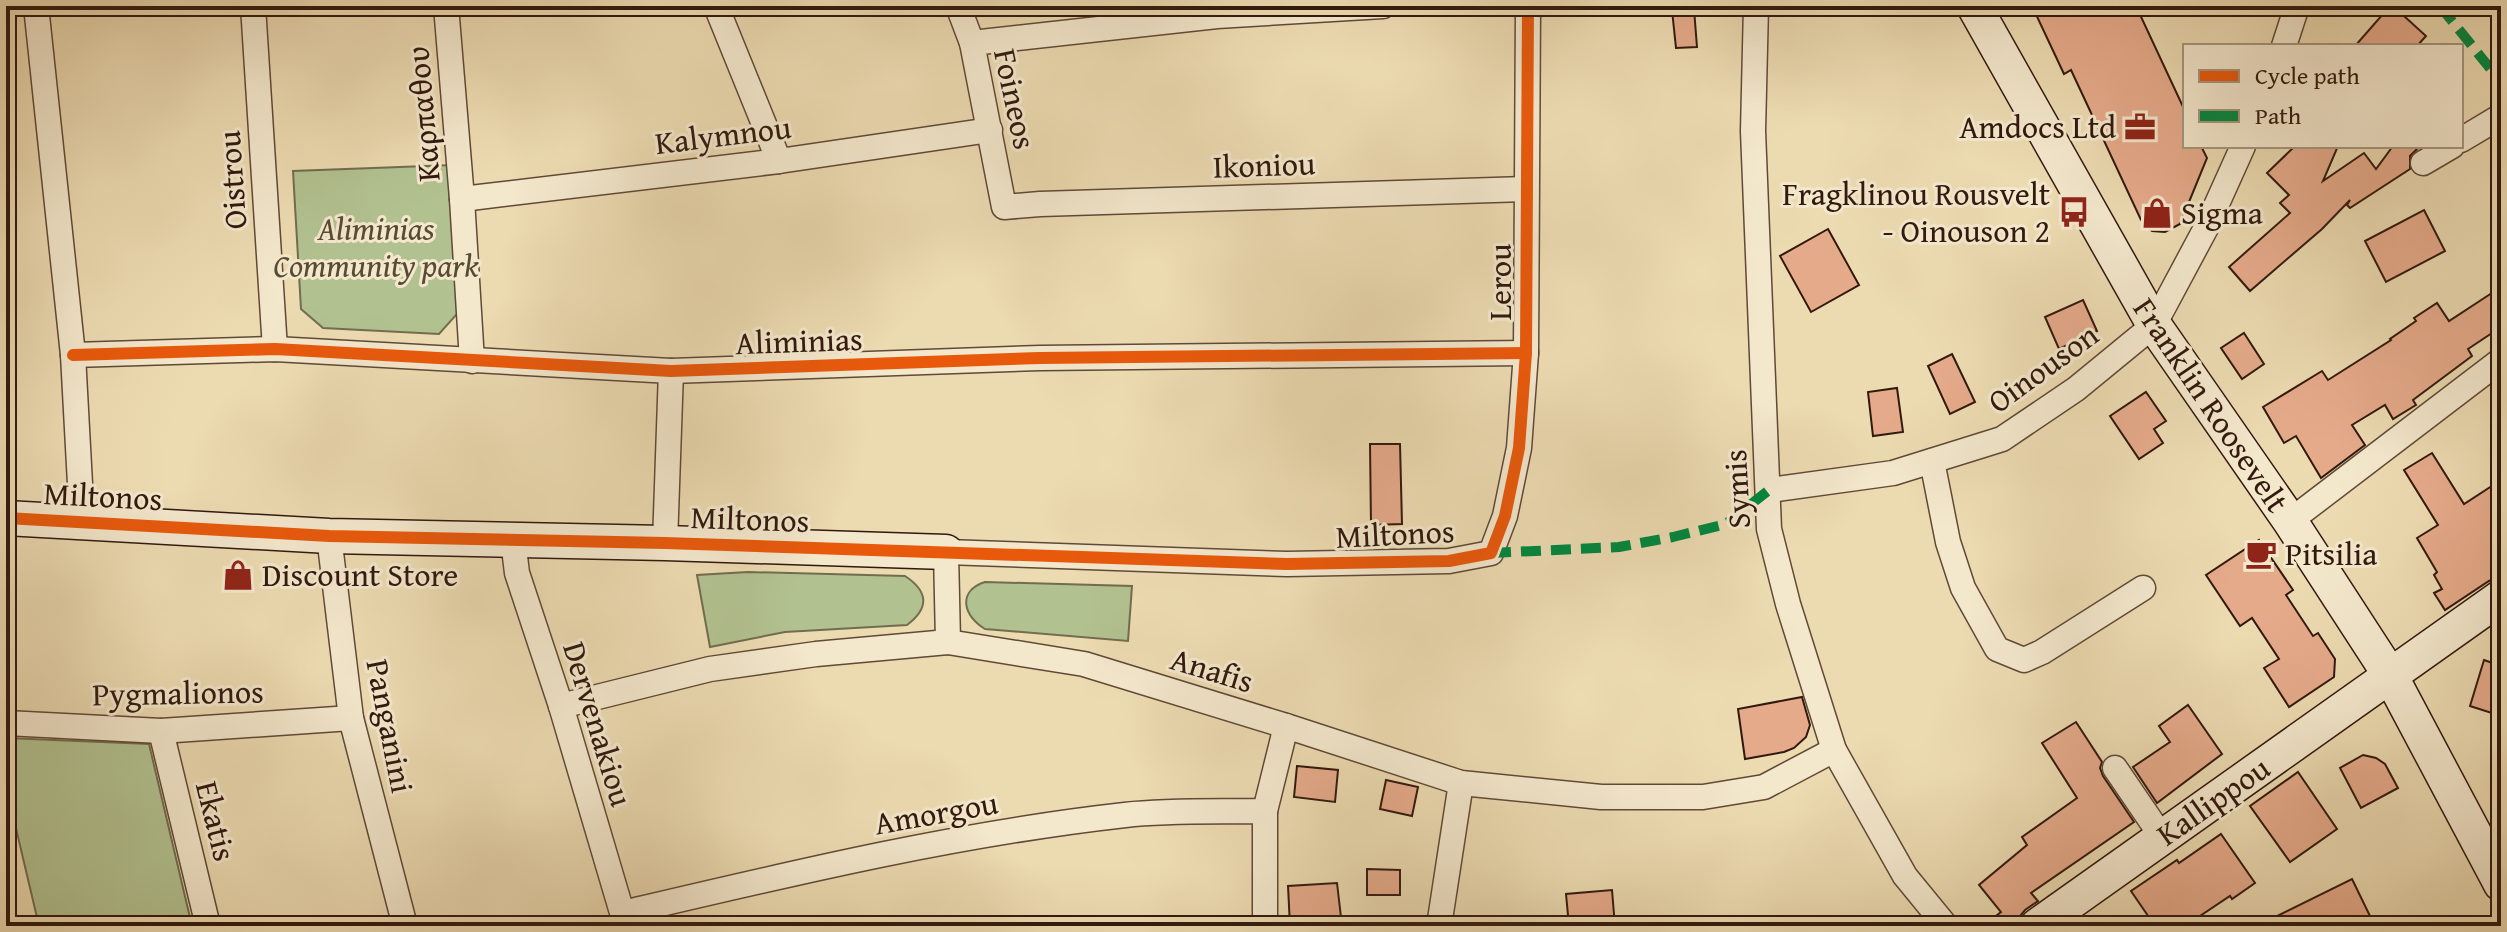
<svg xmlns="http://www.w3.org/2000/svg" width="2507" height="932" font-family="'Gentium Book Plus',serif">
<rect width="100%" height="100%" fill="#ecdab1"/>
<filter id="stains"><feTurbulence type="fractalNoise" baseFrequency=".0025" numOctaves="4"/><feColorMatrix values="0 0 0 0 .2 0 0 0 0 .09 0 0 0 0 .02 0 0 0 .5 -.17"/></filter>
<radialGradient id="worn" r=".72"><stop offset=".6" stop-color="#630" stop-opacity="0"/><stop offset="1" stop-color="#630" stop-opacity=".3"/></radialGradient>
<g fill="#b2c190" stroke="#726d4f" stroke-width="2">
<polygon points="453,165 457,314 439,334 323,328 301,309 293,171"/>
<path d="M 748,572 L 905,576 C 928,591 930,608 907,625 L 785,632 L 710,647 L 697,575 Z"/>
<path d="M 985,582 L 1132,586 L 1128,641 L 985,629 C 963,616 957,591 985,582 Z"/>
<polygon points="6,738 149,744 192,926 39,926 6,786"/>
</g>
<g fill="#e5aa8a" stroke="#32190e" stroke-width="2">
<polygon points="2032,6 2136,6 2185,111 2185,146 2201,146 2207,158 2180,224 2165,232 2152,231 2141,220 2071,70 2064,74"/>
<polygon points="2390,6 2393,6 2426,36 2417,46 2355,46"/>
<polygon points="1694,9 1697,47 1676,48 1672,10"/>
<polygon points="2295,146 2338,146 2323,181 2364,153 2376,169 2393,146 2414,146 2417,149 2410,156 2410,169 2350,208 2347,205 2350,200 2322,229 2250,291 2229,267 2290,213 2280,203 2289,195 2267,173"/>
<polygon points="2424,210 2445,251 2386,282 2365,241"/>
<polygon points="1828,229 1859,285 1811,312 1780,256"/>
<polygon points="2501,287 2501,327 2468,349 2472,356 2413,400 2416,405 2393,419 2385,405 2352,425 2365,445 2321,478 2296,436 2284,443 2263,407 2322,371 2328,380 2391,340 2390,339 2416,321 2414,318 2437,303 2449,321"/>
<polygon points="2083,300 2097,331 2059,349 2045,317"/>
<polygon points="2244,333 2264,364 2242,379 2221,348"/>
<polygon points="1952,354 1975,402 1950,414 1928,366"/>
<polygon points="1897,388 1903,432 1873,436 1868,392"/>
<polygon points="2146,392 2166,421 2154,429 2163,443 2139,459 2110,416"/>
<polygon points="1370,444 1400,444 1402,524 1371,525"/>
<polygon points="2432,453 2464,504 2501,480 2501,576 2489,581 2445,610 2434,593 2442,589 2434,575 2437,572 2417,538 2438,525 2404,470"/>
<polygon points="2259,540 2293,590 2286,595 2313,636 2318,633 2335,659 2334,677 2289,707 2264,668 2279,659 2252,618 2240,626 2206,575"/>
<polygon points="2484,660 2501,666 2501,716 2470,706"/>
<polygon points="1802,697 1810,725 1806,737 1794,748 1784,752 1745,759 1738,709"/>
<polygon points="2188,705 2222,754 2157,803 2133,767 2170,742 2159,726"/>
<polygon points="2076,722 2102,762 2100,768 2103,776 2134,822 2031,893 2038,901 2025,910 2012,926 1983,926 2001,912 1979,885 2027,845 2022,837 2077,798 2042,743"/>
<polygon points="2363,755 2376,758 2385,764 2398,788 2361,808 2340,768"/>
<polygon points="1297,766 1338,770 1335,802 1294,797"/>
<polygon points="2298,772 2337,829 2290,862 2250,806"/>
<polygon points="1386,780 1418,787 1412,816 1380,809"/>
<polygon points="2221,834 2255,883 2232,899 2230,896 2185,926 2155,926 2131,891 2177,860 2179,863"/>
<polygon points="1367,869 1400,870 1400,895 1367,895"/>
<polygon points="2352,879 2370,916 2361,920 2364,926 2257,926"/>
<polygon points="1337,883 1342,926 1290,926 1288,886"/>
<polygon points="1612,890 1615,926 1569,926 1566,894"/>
</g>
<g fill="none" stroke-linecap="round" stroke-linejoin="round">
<defs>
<g id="street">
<polyline points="36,6 73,355 82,521"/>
<polyline points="253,6 275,349"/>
<polyline points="446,6 462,199 472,361"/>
<polyline points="716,6 779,161"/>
<polyline points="958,6 972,43 1004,207 1040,204 1526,189"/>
<polyline points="1756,6 1753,131 1769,529 1788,604 1834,750 1905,876 1946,926"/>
<polyline points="972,43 1217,16 1383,6"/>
<polyline points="2284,46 2297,6"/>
<polyline points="2461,140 2501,116"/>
<polyline points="2423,163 2452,146"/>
<polyline points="462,199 779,161 990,130"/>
<polyline points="73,355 275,349 671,371 1040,358 1526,353"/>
<polyline points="1932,461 1948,542 1963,588 1997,649 2024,660 2042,652 2143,588"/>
<polyline points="1769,490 1893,473 2002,439 2076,389 2154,325 2207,226 2243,146"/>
<polyline points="2290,521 2501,360"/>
<polyline points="329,536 351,718 405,926"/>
<polyline points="513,540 517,573 561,706 626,926"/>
<polyline points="665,543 671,371"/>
<polyline points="948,642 946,552 1287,564 1449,561 1491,553 1505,516 1519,448 1526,353 1528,6"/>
<polyline points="561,706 710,669 816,654 948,642 1084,664 1286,726 1461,783 1601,797 1703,797 1764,787 1834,750"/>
<polyline points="6,723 161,731 351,718"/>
<polyline points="161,731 208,926"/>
<polyline points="2115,768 2162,837"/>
<path d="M 623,913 C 789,874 955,834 1125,815 C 1171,810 1219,812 1265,811"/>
<polyline points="1265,926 1265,811 1286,726"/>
<polyline points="1439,926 1461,783"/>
</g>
<g id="secondary">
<polyline points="1974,6 2154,325 2290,521 2390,675 2501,884"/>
<polyline points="6,518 329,536 665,543 946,552"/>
<polyline points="2037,926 2501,597"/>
</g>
</defs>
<use href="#street" stroke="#604937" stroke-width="27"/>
<use href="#secondary" stroke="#32190e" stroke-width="37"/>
<use href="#street" stroke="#f3e7cc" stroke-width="24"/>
<use href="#secondary" stroke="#f3e7cc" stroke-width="34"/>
<g stroke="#00873e" stroke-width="10" stroke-dasharray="20 10" stroke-linecap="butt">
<polyline points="2440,6 2501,82"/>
<polyline points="1491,553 1619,547 1673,537 1726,524 1769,490"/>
</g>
<defs>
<g id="cycleway">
<polyline points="73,355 275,349 671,371 1040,358 1526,353"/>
<polyline points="6,518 329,536 665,543 1287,564 1449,561 1491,553 1505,516 1519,448 1526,353 1528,6"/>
</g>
</defs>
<use href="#cycleway" stroke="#f3e7cc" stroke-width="17"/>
<use href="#cycleway" stroke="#e8590c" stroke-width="12"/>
</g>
<defs>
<symbol id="office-bare" viewBox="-9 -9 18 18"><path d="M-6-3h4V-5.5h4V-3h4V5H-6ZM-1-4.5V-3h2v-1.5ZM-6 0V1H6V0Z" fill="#8f2418" stroke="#f3e7cc" stroke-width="2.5" paint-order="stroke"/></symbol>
<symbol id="bus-bare" viewBox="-9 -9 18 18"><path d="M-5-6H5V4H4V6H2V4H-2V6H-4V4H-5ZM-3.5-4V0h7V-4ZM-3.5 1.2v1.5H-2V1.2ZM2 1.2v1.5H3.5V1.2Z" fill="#8f2418" stroke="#f3e7cc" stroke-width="2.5" paint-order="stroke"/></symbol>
<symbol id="shop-bare" viewBox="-9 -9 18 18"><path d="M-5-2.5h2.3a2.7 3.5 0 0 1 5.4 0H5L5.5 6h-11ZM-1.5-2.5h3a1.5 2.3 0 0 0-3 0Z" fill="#8f2418" stroke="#f3e7cc" stroke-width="2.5" paint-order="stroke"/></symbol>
<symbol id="cafe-bare" viewBox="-9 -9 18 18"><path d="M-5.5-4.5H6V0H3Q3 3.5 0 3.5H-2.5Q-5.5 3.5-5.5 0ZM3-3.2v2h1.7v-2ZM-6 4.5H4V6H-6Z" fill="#8f2418" stroke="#f3e7cc" stroke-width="2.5" paint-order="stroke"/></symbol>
</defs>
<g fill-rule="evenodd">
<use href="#office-bare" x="2118" y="105" width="44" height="44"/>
<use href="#bus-bare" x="2052" y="190" width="44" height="44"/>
<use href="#shop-bare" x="2135" y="191" width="44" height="44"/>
<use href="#cafe-bare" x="2239" y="532" width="44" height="44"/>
<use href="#shop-bare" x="216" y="553" width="44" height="44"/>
</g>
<g text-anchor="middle" stroke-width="6" stroke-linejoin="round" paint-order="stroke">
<g font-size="32" fill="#32190e" stroke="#f3e7cc">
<text transform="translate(1015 99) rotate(78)" y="11">Foineos</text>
<text transform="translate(423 114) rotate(-95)" y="11">Καρπαθου</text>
<text transform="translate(723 135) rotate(-7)" y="11">Kalymnou</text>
<text transform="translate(1264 165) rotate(-2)" y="11">Ikoniou</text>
<text transform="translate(232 180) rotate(-94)" y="11">Oistrou</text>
<text transform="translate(1500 282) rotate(-90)" y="11">Lerou</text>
<text transform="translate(799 341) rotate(-2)" y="11">Aliminias</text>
<text transform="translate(2043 368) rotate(-36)" y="11">Oinouson</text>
<text transform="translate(2211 405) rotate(56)" y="11">Franklin Roosevelt</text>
<text transform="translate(1737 489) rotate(-93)" y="11">Symis</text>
<text transform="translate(103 496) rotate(3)" y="11">Miltonos</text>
<text transform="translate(750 519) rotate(2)" y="11">Miltonos</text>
<text transform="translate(1395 534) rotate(-3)" y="11">Miltonos</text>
<text transform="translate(1212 670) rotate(17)" y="11">Anafis</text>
<text transform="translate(178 693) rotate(-1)" y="11">Pygmalionos</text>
<text transform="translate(598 724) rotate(73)" y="11">Dervenakiou</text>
<text transform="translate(390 726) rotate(79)" y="11">Panganini</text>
<text transform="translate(2213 801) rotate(-35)" y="11">Kallippou</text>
<text transform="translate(936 813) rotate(-10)" y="11">Amorgou</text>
<text transform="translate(216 821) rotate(76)" y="11">Ekatis</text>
</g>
<g font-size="32" fill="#32190e" stroke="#f3e7cc" text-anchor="start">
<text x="2116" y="138" text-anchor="end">Amdocs Ltd</text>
<text x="2050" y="205" text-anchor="end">Fragklinou Rousvelt<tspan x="2050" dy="37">- Oinouson 2</tspan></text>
<text x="2181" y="224">Sigma</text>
<text x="2285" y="565">Pitsilia</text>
<text x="262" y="586">Discount Store</text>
</g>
<g font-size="32" font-style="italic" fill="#584b35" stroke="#f3e7cc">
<text x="376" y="240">Aliminias<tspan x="376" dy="37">Community park</tspan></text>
</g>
</g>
<rect width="2507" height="932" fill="none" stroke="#ecdab1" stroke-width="32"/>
<rect x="8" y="8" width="2491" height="916" fill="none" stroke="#32190e" stroke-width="4"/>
<rect x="16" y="16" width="2475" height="900" fill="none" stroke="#32190e" stroke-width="2"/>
<rect x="2183" y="44" width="280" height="104" fill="#f3e7cc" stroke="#a69580" stroke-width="2"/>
<rect x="2199" y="70" width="40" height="12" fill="#e8590c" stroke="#a69580" stroke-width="2"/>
<text x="2255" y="84" font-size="24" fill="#32190e">Cycle path</text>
<rect x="2199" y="110" width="40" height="12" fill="#00873e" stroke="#a69580" stroke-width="2"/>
<text x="2255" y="124" font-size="24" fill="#32190e">Path</text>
<rect width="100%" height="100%" filter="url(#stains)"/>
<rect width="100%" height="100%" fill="url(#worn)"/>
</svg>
